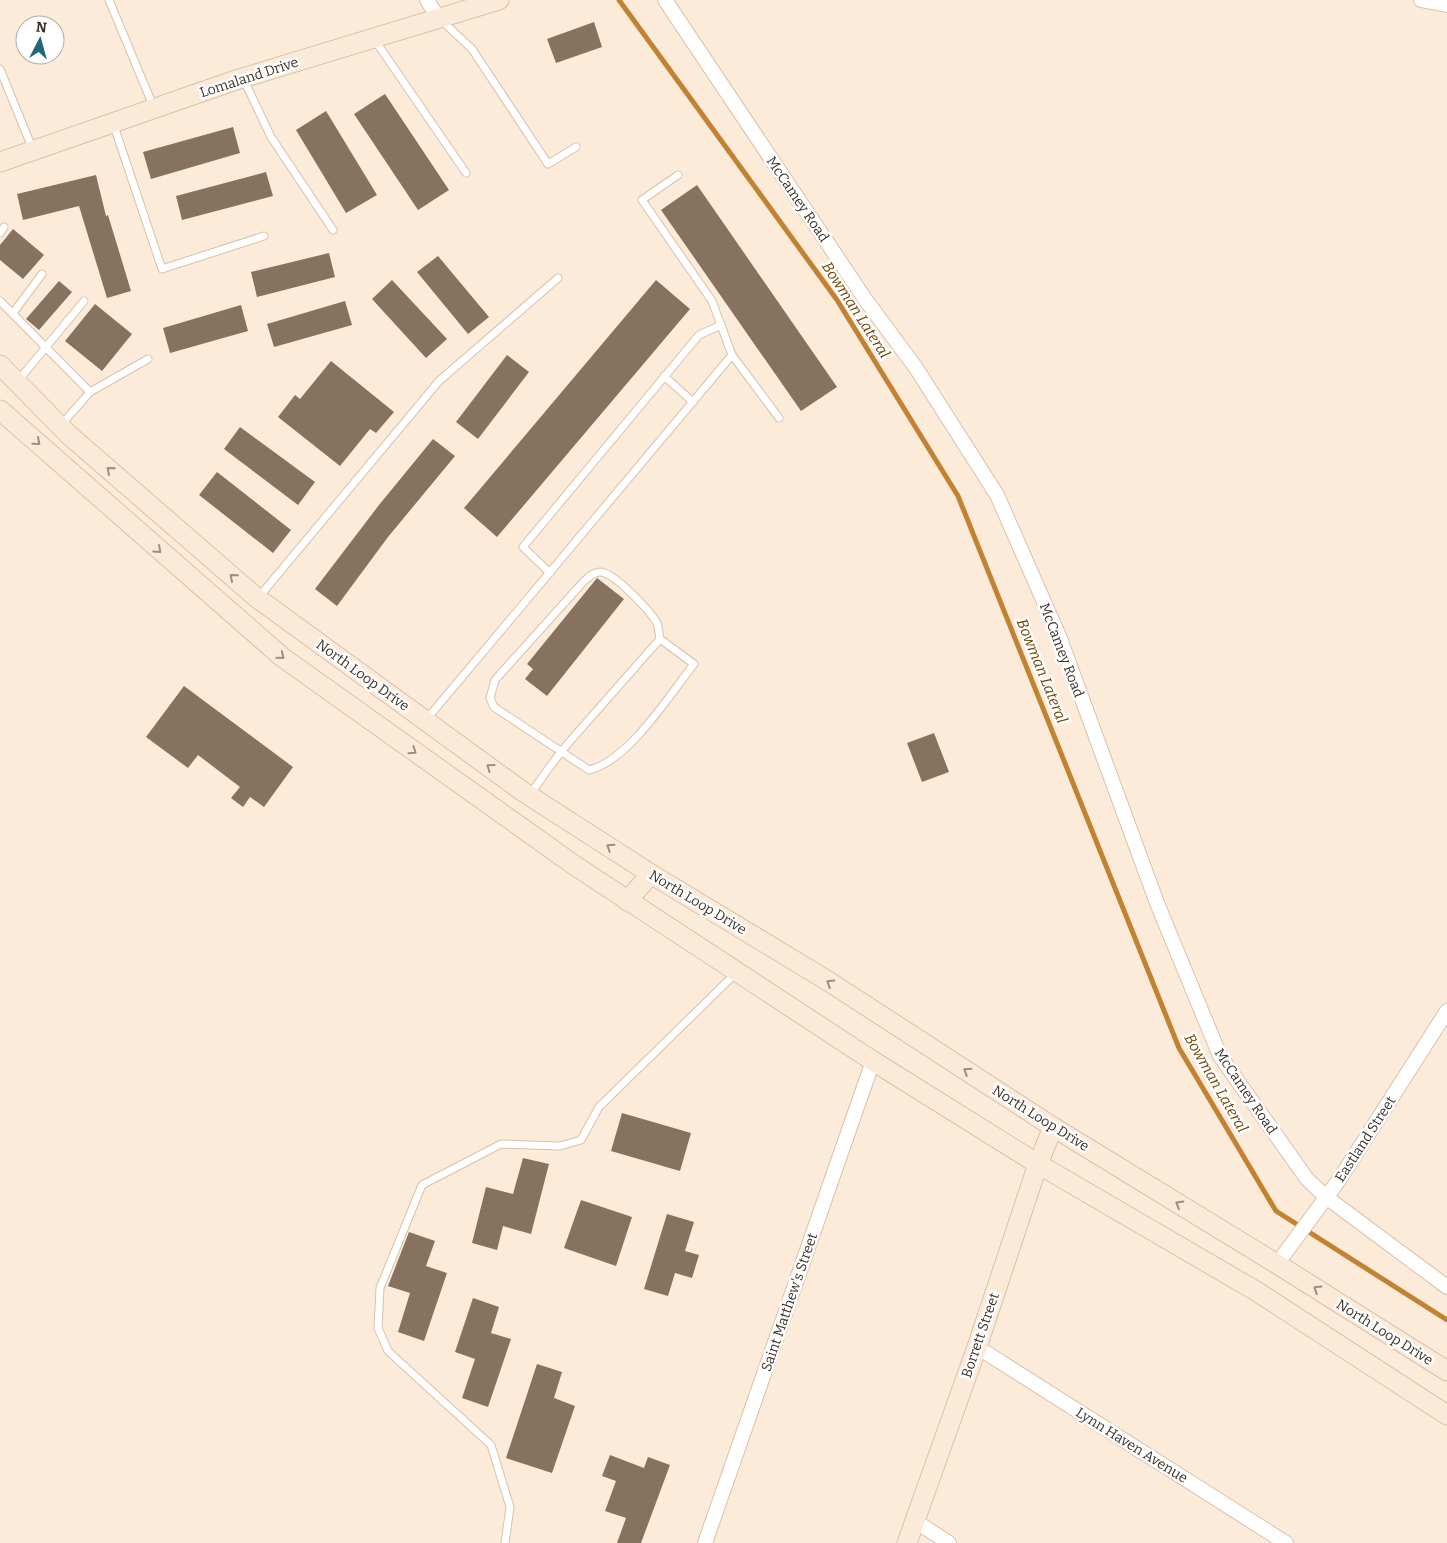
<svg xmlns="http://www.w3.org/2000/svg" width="1447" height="1543" font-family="Bitter,serif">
<rect width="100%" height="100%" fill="#fdebd9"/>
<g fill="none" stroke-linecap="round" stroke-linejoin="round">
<polyline stroke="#c38132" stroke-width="5" points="619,0 837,300 958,496 1179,1048 1276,1211 1447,1320"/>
</g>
<g fill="#86725e">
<polygon points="594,22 602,47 556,63 547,39"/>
<polygon points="385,94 449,190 418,210 354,114"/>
<polygon points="326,111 377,195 346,213 296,130"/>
<polygon points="233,127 240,153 151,179 143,152"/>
<polygon points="266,172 273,196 182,220 176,196"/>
<polygon points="96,175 106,216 108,215 131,291 107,298 79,206 23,220 17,194"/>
<polygon points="697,185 837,387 801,411 661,210"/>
<polygon points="13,229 44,255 23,279 0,260 0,245"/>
<polygon points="329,253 335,277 257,297 251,272"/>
<polygon points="438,256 489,317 468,334 417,272"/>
<polygon points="392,280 447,339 426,358 372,299"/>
<polygon points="656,280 690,309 497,537 464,508"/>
<polygon points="59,281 72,292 39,330 26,319"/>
<polygon points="345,301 352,325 274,347 267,324"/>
<polygon points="95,304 132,334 102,371 65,341"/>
<polygon points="241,305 248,331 170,353 163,328"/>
<polygon points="507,355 529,372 478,439 456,422"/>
<polygon points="331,361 394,412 376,433 370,429 340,466 278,417 295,395 300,399"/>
<polygon points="240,427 315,482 298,505 224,449"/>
<polygon points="433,439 455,456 388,537 337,606 315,589 379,505"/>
<polygon points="217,472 291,530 273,553 199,495"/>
<polygon points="597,578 624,599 547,696 525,679 533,669 527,664"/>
<polygon points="184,686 293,767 264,807 250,797 243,807 231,798 240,787 198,755 188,768 146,737"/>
<polygon points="934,733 949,772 922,782 907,743"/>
<polygon points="622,1113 691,1133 680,1171 611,1151"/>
<polygon points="523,1158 549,1164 531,1234 503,1226 497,1250 472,1243 486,1187 513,1194"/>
<polygon points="581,1200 632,1217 616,1266 564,1248"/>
<polygon points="667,1214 694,1222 685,1251 699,1255 692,1278 675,1273 668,1296 644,1289"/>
<polygon points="409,1232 435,1241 426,1266 447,1273 424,1341 398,1332 410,1293 388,1286"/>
<polygon points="473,1298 499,1307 491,1333 511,1339 488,1407 462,1398 475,1359 455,1352"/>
<polygon points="537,1364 562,1372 554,1398 575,1406 552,1473 506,1458"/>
<polygon points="610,1455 644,1468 648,1457 670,1465 641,1543 617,1543 626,1518 605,1511 616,1481 602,1476"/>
</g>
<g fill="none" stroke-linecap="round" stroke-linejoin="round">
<defs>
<g id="lane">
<polyline points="109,0 154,108"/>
<polyline points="440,19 472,49 548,164 576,147"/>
<polyline points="374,39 466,173"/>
<polyline points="0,69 33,150"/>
<polyline points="243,78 271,137 333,230"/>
<polyline points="113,123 162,269 264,236"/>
<polyline points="678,175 642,200 712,301 732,355"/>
<polyline points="0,233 4,227"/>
<polyline points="0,301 90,392 61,425"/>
<polyline points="13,313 42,274"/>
<polyline points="664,376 693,402"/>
<polyline points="17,382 84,301"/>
<polyline points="90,392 148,359"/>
<polyline points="550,573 523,547 699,335 721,325"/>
<polyline points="258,598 439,381 558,278"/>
<polyline points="426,720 732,355 779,418"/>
<path d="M 530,795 C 543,776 555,758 571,740 L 660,639 C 659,634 659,628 657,623 C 650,611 614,572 600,572 C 593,572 589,577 584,581 L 495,680 L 490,698 L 494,707 L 589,770 C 628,761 669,696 694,664 L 660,639"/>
<polyline points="505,1543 510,1507 491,1445 388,1351 378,1328 380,1288 422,1185 501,1144 560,1146 581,1140 599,1107 736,973"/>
</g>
<g id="street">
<polyline points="427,0 439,19"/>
<polyline points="665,0 865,299 916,368 997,495 1059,636 1157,903 1220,1056 1307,1179 1326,1197 1447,1287"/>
<polyline points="1421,0 1447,5"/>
<polyline points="1277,1264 1339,1180 1447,1011"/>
<polyline points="977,1347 1286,1543"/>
<polyline points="915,1521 949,1543"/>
<polyline points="705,1543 873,1061"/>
</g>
<g id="secondary">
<polyline points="0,162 236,80 499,0"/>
<polyline points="0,365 69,435 257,598 522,791 651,874 828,981 1053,1127 1277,1264 1447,1371"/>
<polyline points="0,410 282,657 574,865 873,1061 1038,1164 1256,1291 1447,1415"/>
<polyline points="627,901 651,874"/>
<polyline points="907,1543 977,1347 1038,1164 1053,1127"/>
</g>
</defs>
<use href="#lane" stroke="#d7c1ab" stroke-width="9"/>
<use href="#street" stroke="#d7c1ab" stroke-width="16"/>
<use href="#secondary" stroke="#d7c1ab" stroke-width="21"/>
<use href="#lane" stroke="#fff" stroke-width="7"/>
<use href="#street" stroke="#fff" stroke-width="14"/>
<use href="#secondary" stroke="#fcead8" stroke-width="19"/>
</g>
<defs><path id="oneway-chevron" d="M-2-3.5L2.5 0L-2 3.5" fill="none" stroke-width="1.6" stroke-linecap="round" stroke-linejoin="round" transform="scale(1.25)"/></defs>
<g stroke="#9c8e80">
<use href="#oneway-chevron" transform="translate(37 442) rotate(41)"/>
<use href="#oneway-chevron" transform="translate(110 470) rotate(-139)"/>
<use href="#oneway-chevron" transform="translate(158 550) rotate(42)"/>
<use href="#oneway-chevron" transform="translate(233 577) rotate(-139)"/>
<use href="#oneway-chevron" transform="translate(281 656) rotate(39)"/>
<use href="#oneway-chevron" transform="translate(413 751) rotate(35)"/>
<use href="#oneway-chevron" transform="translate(490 767) rotate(-144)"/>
<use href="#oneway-chevron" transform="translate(610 847) rotate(-147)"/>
<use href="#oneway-chevron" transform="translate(830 983) rotate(-148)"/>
<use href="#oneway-chevron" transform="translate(967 1071) rotate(-147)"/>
<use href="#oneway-chevron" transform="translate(1179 1204) rotate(-149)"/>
<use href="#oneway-chevron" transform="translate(1317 1289) rotate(-148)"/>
</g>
<g text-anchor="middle" stroke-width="5" stroke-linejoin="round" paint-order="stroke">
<g font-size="14" fill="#3b3229" stroke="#fff">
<text transform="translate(249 77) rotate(-18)" y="5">Lomaland Drive</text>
<text transform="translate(798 199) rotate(56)" y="5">McCamey Road</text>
<text transform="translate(1062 650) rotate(69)" y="5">McCamey Road</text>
<text transform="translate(363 675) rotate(36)" y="5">North Loop Drive</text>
<text transform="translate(698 902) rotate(31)" y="5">North Loop Drive</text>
<text transform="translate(1246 1091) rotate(56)" y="5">McCamey Road</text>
<text transform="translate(1041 1118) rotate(32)" y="5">North Loop Drive</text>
<text transform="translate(1365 1139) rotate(-57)" y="5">Eastland Street</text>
<text transform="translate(789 1302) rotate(-71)" y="5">Saint Matthew's Street</text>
<text transform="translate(1385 1332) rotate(32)" y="5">North Loop Drive</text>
<text transform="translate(980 1335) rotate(-71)" y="5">Borrett Street</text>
<text transform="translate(1132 1445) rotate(32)" y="5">Lynn Haven Avenue</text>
</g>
<g font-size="15" font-style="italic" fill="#714406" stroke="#fff">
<text transform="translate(856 310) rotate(57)" y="5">Bowman Lateral</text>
<text transform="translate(1042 671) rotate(68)" y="5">Bowman Lateral</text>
<text transform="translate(1216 1083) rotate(60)" y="5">Bowman Lateral</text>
</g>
</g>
<g transform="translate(40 40) rotate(6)"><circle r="24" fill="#ffffff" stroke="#b1ada9"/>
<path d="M0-4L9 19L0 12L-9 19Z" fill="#226777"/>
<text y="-8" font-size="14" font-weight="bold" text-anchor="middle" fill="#3b3229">N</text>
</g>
</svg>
